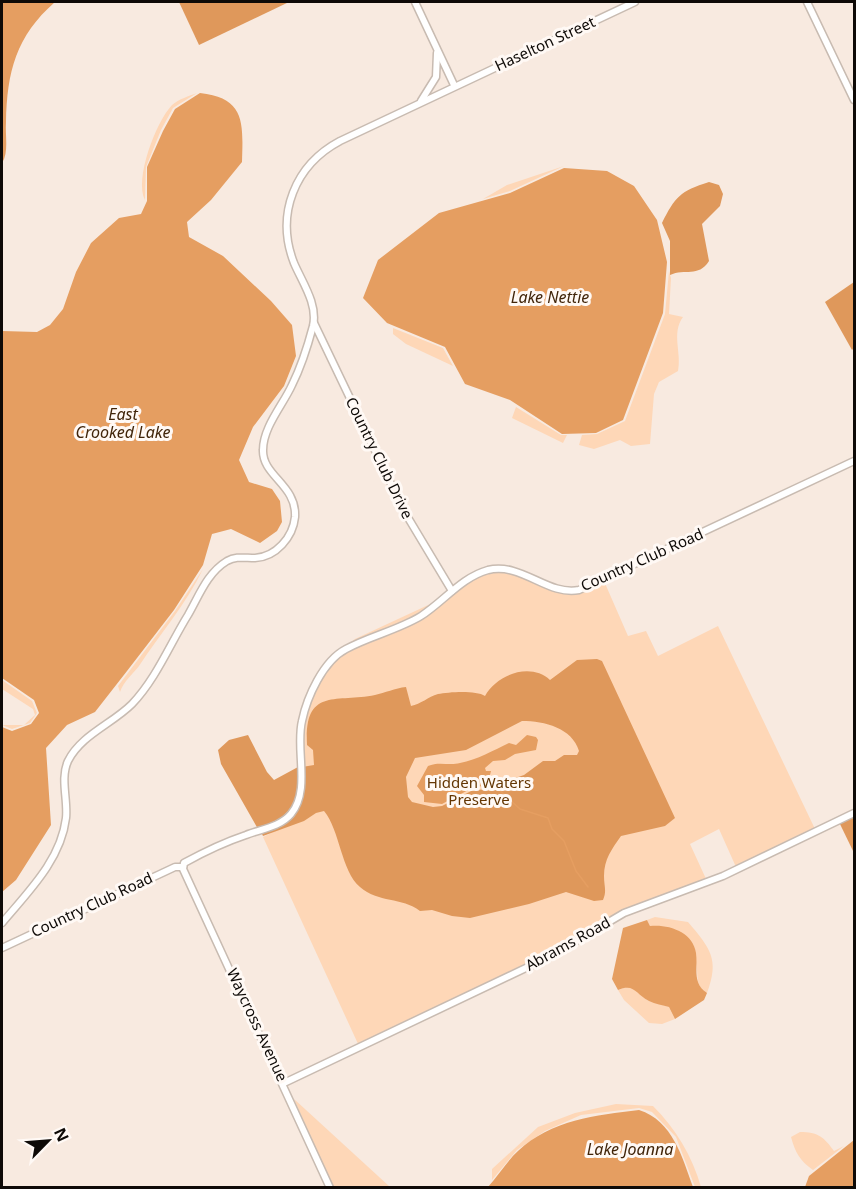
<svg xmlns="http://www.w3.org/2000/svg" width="856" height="1189" font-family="'Noto Sans',sans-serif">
<rect width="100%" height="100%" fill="#f8eae0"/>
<g fill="#fed7b7">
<path d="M 197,93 L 173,108 L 161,130 L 146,167 L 145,200 C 134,179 156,122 172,105 C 179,99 189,96 197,93 Z"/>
<polygon points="564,166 510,191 483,199 507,185"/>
<path d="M 669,271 L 671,278 L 669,314 L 683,317 C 671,333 682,353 678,371 L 659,382 L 654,394 L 650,444 L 631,446 L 620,440 L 594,449 L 579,445 L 582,435 L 597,434 L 625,421 L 665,314 Z"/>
<polygon points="393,328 443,348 453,366 406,344 393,334"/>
<polygon points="516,407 561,435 567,435 563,443 512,418"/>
<path d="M 203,569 C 186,604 160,634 139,666 C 132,675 124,681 120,692 L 118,686 L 175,611 Z"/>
<path d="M 509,571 C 552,590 558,601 604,581 L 628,636 L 646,631 L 658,656 L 718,626 L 815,829 L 736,867 L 719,829 L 690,844 L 707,881 L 623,911 L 564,947 L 359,1046 L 263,837 L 308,815 C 301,756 292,693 346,651 C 370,641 398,633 420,619 C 452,599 467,572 509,571 Z"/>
<polygon points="439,600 417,616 345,647 355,639"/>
<polygon points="2,680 32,701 37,713 30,723 12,729 2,725 24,725 35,715 33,709 2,689"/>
<path d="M 655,917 L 688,922 C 710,948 720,959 707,993 C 694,985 699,976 696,963 C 694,953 683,939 677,930 L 650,926 L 647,920 Z"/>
<polygon points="626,987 636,988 647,1000 669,1007 675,1019 662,1024 649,1023 624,1000 618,990"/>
<polygon points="294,1099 390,1187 333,1187"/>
<path d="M 616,1104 L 653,1106 C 676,1129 692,1156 701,1187 L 695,1187 L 676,1137 L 652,1112 L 639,1108 L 581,1115 L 545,1131 L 517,1150 L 492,1180 L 492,1169 L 538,1127 L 575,1113 Z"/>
<path d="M 800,1132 C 818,1132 824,1137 834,1151 L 844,1146 L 813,1170 C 800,1161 795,1152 791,1137 Z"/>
</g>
<g fill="#df985b" fill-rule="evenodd">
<polygon points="179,2 289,2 199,45"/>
<path d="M 709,182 L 719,185 L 723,194 L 720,206 L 702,224 L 709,261 C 698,278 685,268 670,275 L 670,241 L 662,223 C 675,197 680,191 709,182 Z"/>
<polygon points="854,282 854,348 852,350 825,302"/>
<path d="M 597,659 L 602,661 L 675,818 L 665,826 L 621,836 C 612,849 604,859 604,876 C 604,886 607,891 603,900 L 594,901 L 566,892 L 529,904 L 470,918 L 452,916 L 432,910 L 420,911 C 402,897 378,903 360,887 C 341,871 340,830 324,811 L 316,813 L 304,821 L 263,836 L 261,832 L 295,813 L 302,767 L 314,765 L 313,750 L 307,745 C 304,687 335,703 375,695 C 385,693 395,688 406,687 L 411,706 C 421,704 428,697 438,694 C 449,692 476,690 485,696 C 497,674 531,662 550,680 L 577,660 ZM 522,721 C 545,721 572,728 579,751 L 577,755 L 564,755 L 555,761 L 543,761 L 524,775 L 501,783 L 492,791 L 475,789 L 442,806 L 433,807 L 412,802 L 408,797 L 406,777 L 415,758 L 466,750 Z"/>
<path d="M 248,735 L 267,772 L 274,780 L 298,767 C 300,805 292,815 258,829 L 221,764 L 218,750 L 229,740 Z"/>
<polygon points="854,815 854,853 839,822"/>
</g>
<g fill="#e59e61">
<path d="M 2,2 L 55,2 C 16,36 7,72 6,122 C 5,136 9,152 2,163 Z"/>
<path d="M 200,93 C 246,98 243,124 242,162 L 211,200 L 187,222 L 189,237 L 223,256 L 271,301 L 292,325 L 296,356 L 284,386 L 253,427 L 239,460 L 249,482 L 272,489 L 280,501 L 282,522 L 277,531 L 260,543 L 231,529 L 212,534 L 203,565 L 174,610 L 127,671 L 95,712 L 67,725 L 46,748 L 51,825 L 16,880 L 2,892 L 2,727 L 12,731 L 31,724 L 39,713 L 34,700 L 2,678 L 2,331 L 37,332 L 50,325 L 63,309 L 76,272 L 91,243 L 119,218 L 141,214 L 147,201 L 147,167 L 163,131 L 175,109 Z"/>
<polygon points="564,168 607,171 634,186 657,220 667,262 663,313 623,420 596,433 562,434 510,400 465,384 445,347 387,323 363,298 378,260 439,213 510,193"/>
<path d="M 527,735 L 536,737 L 538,740 L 536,750 L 515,754 L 505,760 L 493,761 L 485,768 L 486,771 L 491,771 L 490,775 L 494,785 L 474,787 L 442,804 L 424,802 L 424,795 L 417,786 L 428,766 C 439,761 449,766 460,763 C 477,760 494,750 509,743 L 516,745 Z"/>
<path d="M 647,920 L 650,926 C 669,924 693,932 696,953 C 698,969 692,983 707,993 L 704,1000 L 675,1019 L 669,1007 C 663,1005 655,1004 649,1001 C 636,995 635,983 618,990 L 612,979 L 623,928 Z"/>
<path d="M 639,1110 C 673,1121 682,1157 693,1187 L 488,1187 C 498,1176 507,1161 518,1151 C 551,1120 596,1115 639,1110 Z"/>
<polygon points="854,1140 854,1187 805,1187 809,1176"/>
</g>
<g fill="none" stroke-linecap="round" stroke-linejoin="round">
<polyline stroke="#e59e61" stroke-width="1.5" points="494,785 520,809 548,818 552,829 564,841 576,871 588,887"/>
<defs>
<g id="tertiary">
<polyline points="415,2 454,85"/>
<polyline points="807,2 854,100"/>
<polyline points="421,101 436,77 437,53"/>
<polyline points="314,323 404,511 452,591"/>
<path d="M 2,923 C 28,892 61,860 66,818 C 68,800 60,778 68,761 C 81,735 112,724 132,704 C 156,679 170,644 188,615 C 199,596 207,573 227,561 C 236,556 244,558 255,558 C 276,557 293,537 295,517 C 297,485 262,476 263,450 C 263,427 283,405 292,385 C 301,367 308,345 313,326 C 318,304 302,282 294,263 C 275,214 295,165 340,141 L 635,2"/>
<polyline points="2,948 175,867 183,867"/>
<polyline points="284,1083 551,956 624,913 723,876 854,813"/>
<path d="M 330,1188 L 183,869 L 184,863 C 204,852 225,842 246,835 C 261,829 280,827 291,814 C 311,790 295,749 302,721 C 307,697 323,661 346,649 C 370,636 398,630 421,616 C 443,602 462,577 488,570 C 522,562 547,596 579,590 L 854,461"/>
</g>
</defs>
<use href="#tertiary" stroke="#c8bbb1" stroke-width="9"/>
<use href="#tertiary" stroke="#fff" stroke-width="6"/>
</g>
<g text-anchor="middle" stroke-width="6" stroke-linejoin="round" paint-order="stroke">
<g font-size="15" fill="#0e0a07" stroke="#fff9f5">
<text transform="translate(545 44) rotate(-25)" y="5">Haselton Street</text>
<text transform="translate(379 458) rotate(64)" y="5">Country Club Drive</text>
<text transform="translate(642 560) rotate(-24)" y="5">Country Club Road</text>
<text transform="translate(92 905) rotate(-25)" y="5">Country Club Road</text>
<text transform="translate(568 944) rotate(-29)" y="5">Abrams Road</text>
<text transform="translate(257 1025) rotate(65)" y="5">Waycross Avenue</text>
</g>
<g font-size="15" fill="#643603" stroke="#fff9f5">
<text x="479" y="788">Hidden Waters<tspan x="479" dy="17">Preserve</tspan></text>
</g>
<g font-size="16" font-style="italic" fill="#41250a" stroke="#fff9f5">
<text x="550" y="303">Lake Nettie</text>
<text x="123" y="420">East<tspan x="123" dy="18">Crooked Lake</tspan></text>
<text x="630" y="1155">Lake Joanna</text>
</g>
</g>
<rect width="856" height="1189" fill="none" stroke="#0e0a07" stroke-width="6"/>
<g transform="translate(48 1141) rotate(65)" stroke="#fff9f5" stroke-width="4.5" paint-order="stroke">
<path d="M0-4.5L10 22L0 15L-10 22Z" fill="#0e0a07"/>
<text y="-9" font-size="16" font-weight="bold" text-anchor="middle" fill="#0e0a07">N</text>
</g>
</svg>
